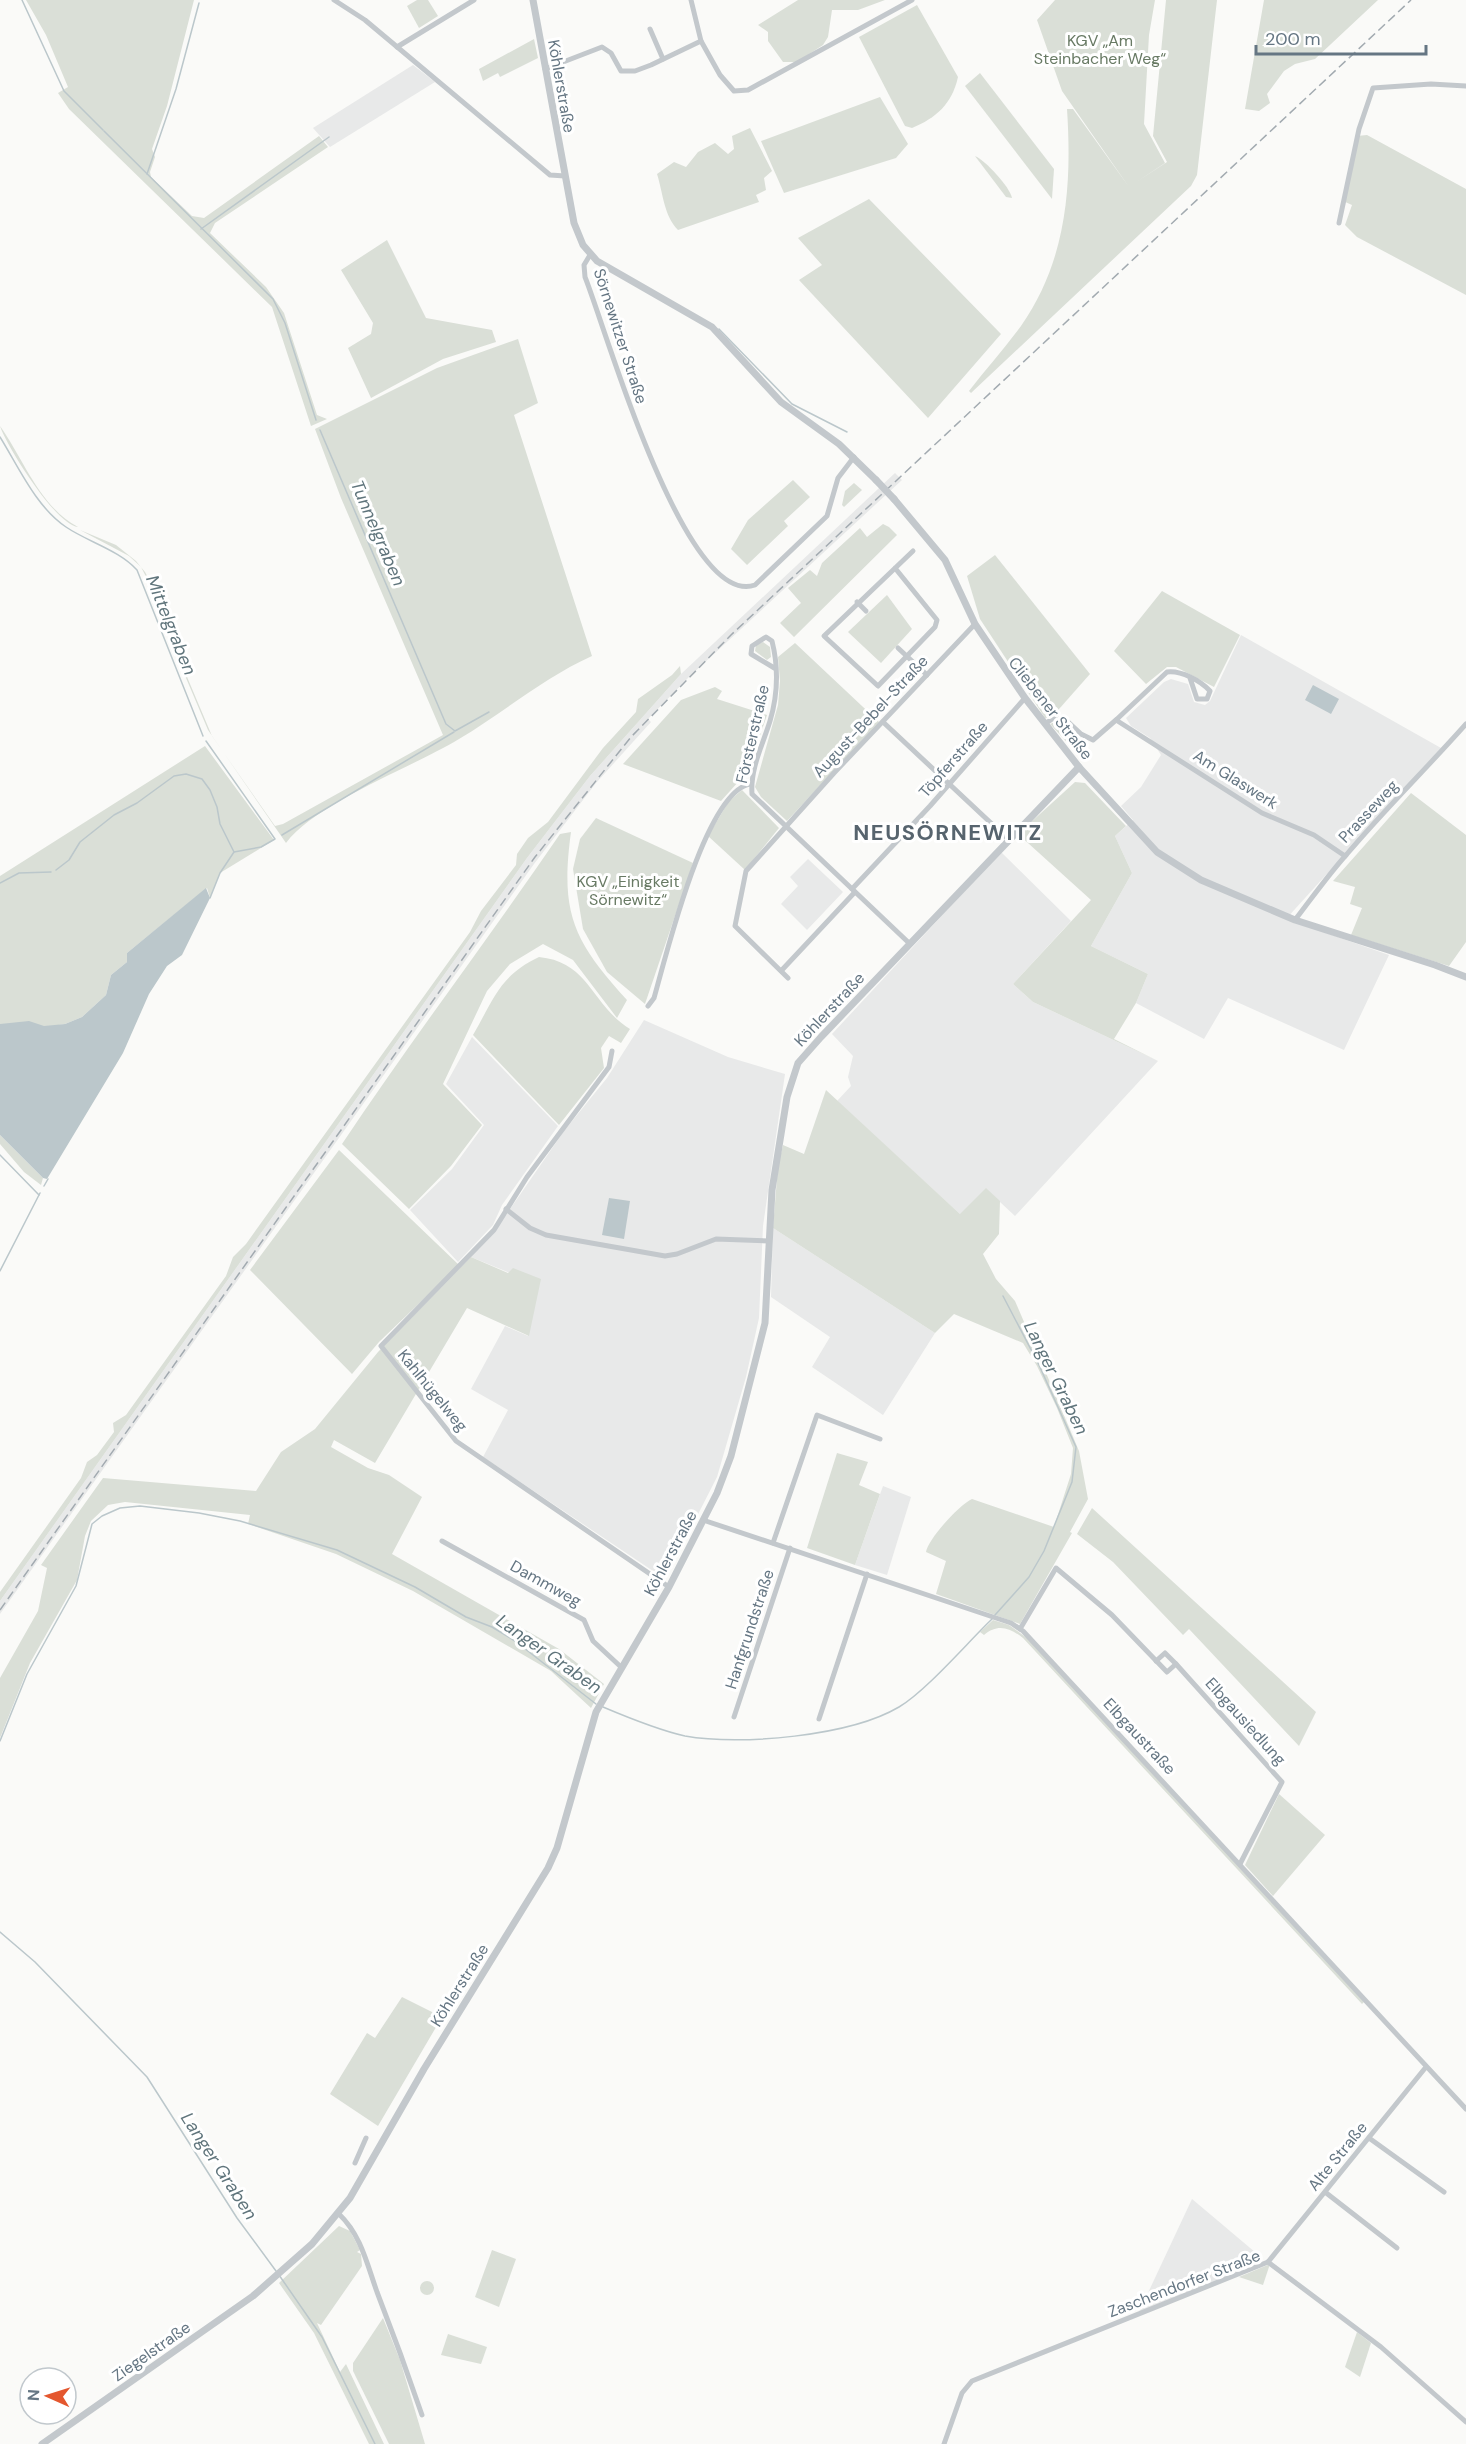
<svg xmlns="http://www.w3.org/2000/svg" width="1466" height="2444" font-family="'DM Sans',sans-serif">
<rect width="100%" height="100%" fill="#fafaf8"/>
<g fill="#e8e9e9">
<polygon points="413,65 435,82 330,147 313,128"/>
<polygon points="895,473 902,480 689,677 648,719 651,722 596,783 534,864 0,1614 0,1601 527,858 590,776 681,674"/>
<polygon points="1241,635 1441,748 1286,919 1389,955 1344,1050 1228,998 1204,1039 1136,1003 1148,974 1091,946 1132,873 1115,836 1133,820 1121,806 1141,787 1161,755 1150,738 1131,726 1126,718 1164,682 1171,679 1188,684 1194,702 1205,705 1210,701"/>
<polygon points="1001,852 1071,921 1013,984 1033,1002 1158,1061 1015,1216 986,1189 961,1215 837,1101 851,1086 848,1077 853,1056 832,1034"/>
<polygon points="808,859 843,892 807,930 781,904 798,886 790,877"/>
<polygon points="644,1020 728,1057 785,1074 763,1226 759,1318 746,1377 717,1477 665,1579 483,1457 508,1410 471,1389 505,1326 528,1336 510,1273 471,1257 506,1215 564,1131 607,1078"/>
<polygon points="472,1037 558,1126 502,1205 493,1225 458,1262 410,1210 452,1169 484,1125 446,1084"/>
<polygon points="773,1228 935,1333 883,1415 812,1367 830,1337 771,1297"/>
<polygon points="883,1486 911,1497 887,1575 855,1565"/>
<polygon points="1192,2199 1262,2258 1261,2263 1139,2312"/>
</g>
<g fill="#dadfd7">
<polygon points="26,0 194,0 167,106 152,149 155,157 150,172 151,177 192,216 204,218 319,136 328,147 215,223 210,233 266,287 284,313 317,415 327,419 311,426 272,307 69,109 58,93 68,87 46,35"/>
<polygon points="417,0 428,0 438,16 419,28 407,6"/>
<polygon points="798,0 885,0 858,10 832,10 828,37 823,45 797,62 783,62 768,41 768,32 758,25"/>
<path d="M 1055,0 L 1155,0 L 1149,35 L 1144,124 L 1165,163 L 1138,181 L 1167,162 L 1153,136 L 1166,0 L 1217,0 L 1197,175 L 1191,186 L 971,393 L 969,391 C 986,369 1005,348 1021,326 C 1067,260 1072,186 1067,109 L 1073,109 L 1129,187 L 1062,91 L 1037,20 Z"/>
<polygon points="1264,0 1378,0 1315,59 1295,64 1284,71 1267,94 1270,103 1259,111 1245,109"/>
<path d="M 917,5 L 958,77 C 952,104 936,118 912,128 L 905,126 L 859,37 Z"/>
<polygon points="534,39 538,58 500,77 498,73 483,81 479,69"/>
<polygon points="980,73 1054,169 1052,199 965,86"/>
<polygon points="880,97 908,144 896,158 784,193 761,141"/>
<path d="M 750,128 L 772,171 L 764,178 L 766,190 L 756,195 L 759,202 L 678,230 C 664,216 663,193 657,174 L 674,162 L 686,167 L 698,152 L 715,143 L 728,154 L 734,149 L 732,136 Z"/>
<polygon points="1367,135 1466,189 1466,295 1357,237 1345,225 1352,205 1343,201 1357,136"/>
<path d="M 975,156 C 985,160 1010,187 1012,198 L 1006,197 Z"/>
<polygon points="869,199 1001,334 928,418 799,280 822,265 798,238"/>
<polygon points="387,240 426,318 492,330 496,342 443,359 371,398 348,348 371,334 373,323 341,270"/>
<path d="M 518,339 L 538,403 L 514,415 L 592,656 C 545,677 503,713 459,739 C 413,767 317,802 286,843 L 208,730 L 170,640 L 157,598 L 141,567 L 129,556 L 80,530 L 116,545 L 136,561 L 145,572 L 158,596 L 171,639 L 212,736 L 275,826 L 283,824 L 443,735 L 341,498 L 315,429 L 437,368 Z"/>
<path d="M 0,426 C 24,460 40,507 78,527 C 56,525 7,447 0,426 Z"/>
<polygon points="793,480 810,497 784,521 788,526 747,565 731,549 748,520"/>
<polygon points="854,483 862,490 844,507 842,505 845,491"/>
<polygon points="883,524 889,527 897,535 794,637 780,623 801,603 788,588 810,570 817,576 822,563 860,528 867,537"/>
<polygon points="995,555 1090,674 1052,717 1045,718 980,619 967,576"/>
<polygon points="1162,591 1240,635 1214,687 1176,667 1167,667 1146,684 1114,651"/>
<polygon points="887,595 912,629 881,663 848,632"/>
<polygon points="763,642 770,647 771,657 767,660 755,651 756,645"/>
<polygon points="795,643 879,722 787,821 761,797 755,787 778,705 780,681 778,657"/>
<polygon points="680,666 681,674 590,776 527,858 0,1601 0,1592 81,1478 87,1462 97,1455 114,1432 113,1423 126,1415 226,1276 233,1257 246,1244 470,932 481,911 516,865 517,854 528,838 548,822 603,748 636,712 638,699 672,675"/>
<polygon points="715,687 722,691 717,699 767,715 748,771 721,801 623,764 681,700"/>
<path d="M 1060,720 C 1074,725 1079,739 1087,747 L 1076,752 L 1050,724 Z"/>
<polygon points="205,746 274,840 220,873 210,898 207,888 127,953 127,962 111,975 106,995 82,1017 65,1024 0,1034 0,876"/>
<polygon points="1075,782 1085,783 1126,826 1115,836 1132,873 1091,946 1148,974 1136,1003 1114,1039 1158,1061 1033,1002 1013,984 1091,900 1018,834"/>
<polygon points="742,790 779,828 745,870 708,836 729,801"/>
<polygon points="1411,793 1466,835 1466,942 1449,966 1351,935 1362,908 1350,904 1355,887 1333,881"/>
<polygon points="596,818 693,863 645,1004 607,972 583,929 573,869 580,839"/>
<path d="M 571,832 C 560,913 573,941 627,1000 L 617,1018 L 573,960 L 543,944 L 510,964 L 487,991 L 443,1084 L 482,1125 L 451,1166 L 409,1209 L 342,1144 C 412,1039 489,938 560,834 Z"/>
<path d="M 539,957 C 590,962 591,1005 630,1029 L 621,1043 L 609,1036 L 601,1048 L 604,1068 L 559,1125 L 473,1035 C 494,999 499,976 539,957 Z"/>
<path d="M 826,1090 L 960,1214 L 986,1188 L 1000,1201 L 999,1234 L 983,1254 L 996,1279 L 1015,1301 L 1049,1380 L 1079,1451 L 1088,1499 L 1070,1532 L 1072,1533 L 1020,1624 L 936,1594 L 946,1561 L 926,1552 C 928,1539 960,1504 972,1499 L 1054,1527 L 1071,1474 L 1073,1448 L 1057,1408 L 1037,1366 L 1023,1343 L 954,1314 L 935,1333 L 773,1228 L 778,1166 L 783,1145 L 804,1154 Z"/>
<polygon points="0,1135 43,1178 41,1185 24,1172 0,1144"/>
<polygon points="339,1150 459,1265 379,1342 352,1374 250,1270"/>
<polygon points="471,1257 508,1273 513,1268 541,1279 529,1336 467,1308 375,1463 334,1440 331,1447 368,1468 389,1475 422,1497 392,1554 559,1649 604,1684 591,1708 551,1671 413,1591 336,1554 248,1524 250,1515 125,1502 108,1505 91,1521 85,1536 77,1580 30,1663 0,1738 0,1678 38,1611 47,1568 41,1565 103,1478 256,1491 281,1452 315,1429 378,1352"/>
<polygon points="837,1453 868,1462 859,1485 880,1494 855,1565 807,1548"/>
<polygon points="1092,1508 1316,1712 1299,1746 1189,1629 1183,1635 1113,1562 1077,1534"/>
<path d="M 993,1620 L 1009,1625 L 1031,1641 L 1364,2002 L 1362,2004 L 1023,1638 C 1010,1628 998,1623 984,1635 L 980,1632 Z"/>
<polygon points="1279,1794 1325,1835 1273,1896 1245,1865"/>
<polygon points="402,1997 442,2017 378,2126 330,2094 367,2033 375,2038"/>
<polygon points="339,2226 350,2231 360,2250 357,2252 361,2254 362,2266 321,2325 317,2323 340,2372 346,2364 384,2444 369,2444 314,2333 279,2283"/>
<polygon points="492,2250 516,2259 499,2307 475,2297"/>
<polygon points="1270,2264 1263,2285 1239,2277"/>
<circle cx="427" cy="2288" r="7"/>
<polygon points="383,2318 400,2360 425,2444 389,2444 353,2371 353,2363"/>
<polygon points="1357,2332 1371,2343 1360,2377 1345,2367"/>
<polygon points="448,2334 487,2347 481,2364 441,2355"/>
</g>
<g fill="#bbc7cb">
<polygon points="1313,685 1339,699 1331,714 1305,700"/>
<polygon points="206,888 210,898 182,955 167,966 149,994 123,1053 47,1179 43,1178 0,1135 0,1024 29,1021 44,1026 65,1024 82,1017 106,995 111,975 127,962 127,953"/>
<polygon points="609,1198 630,1201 624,1239 602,1235"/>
</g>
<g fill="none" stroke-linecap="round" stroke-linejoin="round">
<g stroke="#bbc7cb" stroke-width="1.5">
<polyline points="22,0 64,91 103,130"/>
<polyline points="104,131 273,299 285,323 316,420"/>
<polyline points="147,174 176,89 199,3"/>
<polyline points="201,229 329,137"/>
<polyline points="719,329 792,404 847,432"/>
<polyline points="320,430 446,724 455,731 489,712"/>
<path d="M 0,437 C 18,466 36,507 66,527 C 88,542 119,550 137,570 L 203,736"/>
<polyline points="206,741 275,839 261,847 234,852 220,873 210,898"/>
<polyline points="282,835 454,732"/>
<polyline points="56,870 69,860 80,842 114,815 137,803 174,776 186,774 202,779 210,790 217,807 220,824 234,852"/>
<polyline points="0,883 19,873 51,872"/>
<polyline points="0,1155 39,1195"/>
<polyline points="44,1186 48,1179"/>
<polyline points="0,1271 40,1193"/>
<polyline points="995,1615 1029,1577 1044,1551 1072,1482 1076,1447 1039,1365 1003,1296"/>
<path d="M 603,1707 C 629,1718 658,1730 685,1736 C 741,1746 850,1736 899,1707 C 927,1690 967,1643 992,1619"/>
<polyline points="0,1741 27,1674 76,1586 92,1524 102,1516 120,1508 140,1506 199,1513 240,1521 337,1550 415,1587 466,1617 492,1627 515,1641 596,1704"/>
<polyline points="0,1932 35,1962 147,2077 237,2218 276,2271"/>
<polyline points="279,2275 322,2337 375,2444"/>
</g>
<g stroke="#c3c8cc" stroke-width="5">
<polyline points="334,0 365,20 550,175 565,176"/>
<polyline points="691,0 701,41 720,75 734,91 748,90 912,0"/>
<polyline points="650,29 663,59"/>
<polyline points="397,47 474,0"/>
<polyline points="545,69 602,47 611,53 621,71 635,71 651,65 701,41"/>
<polyline points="1339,223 1359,129 1373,88 1431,84 1466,86"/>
<path d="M 590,255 L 584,265 L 585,277 C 605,326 685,610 755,585 L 827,516 L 838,478 L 854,457"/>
<polyline points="895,568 937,620 935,627 878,686 824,636 913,551"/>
<polyline points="857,602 866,611"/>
<polyline points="898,648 927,675"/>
<path d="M 776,669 L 751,654 L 752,646 L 766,637 L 772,641 C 779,669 778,694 770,721 C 763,744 750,769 752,794 L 909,943"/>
<path d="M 1190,678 L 1197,699 L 1207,699 L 1210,691 C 1201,681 1181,670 1167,672 L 1116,720 L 1262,813 L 1314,835 L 1345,856"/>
<polyline points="883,722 1008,839"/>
<polyline points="1045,724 1052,719 1065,719 1081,734 1093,740 1116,720"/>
<polyline points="852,889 930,806 1025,698"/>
<path d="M 1295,920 C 1312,898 1328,875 1347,854 C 1385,809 1427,768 1466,724"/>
<polyline points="781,971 855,892"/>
<polyline points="788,978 735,926 746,871 834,773 975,624"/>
<path d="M 648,1006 L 654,998 C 666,956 706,789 751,784"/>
<polyline points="612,1051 609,1067 527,1177 494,1230 381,1346 456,1441 669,1587"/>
<polyline points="506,1209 530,1228 546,1235 665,1256 677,1254 716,1239 769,1241"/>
<polyline points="703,1520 1011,1623 1023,1631 1466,2109"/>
<polyline points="442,1541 584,1620 593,1641 621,1667"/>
<polyline points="773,1543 817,1415 880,1439"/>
<polyline points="1020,1629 1056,1568 1112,1615 1167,1672 1176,1664 1282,1782 1240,1864"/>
<polyline points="1156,1661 1165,1653 1176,1664"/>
<polyline points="734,1717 790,1548"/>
<polyline points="819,1719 867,1574"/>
<polyline points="1369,2138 1444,2192"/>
<polyline points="355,2163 366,2138"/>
<polyline points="1325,2192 1397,2248"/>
<path d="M 339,2214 C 361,2235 367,2264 377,2292 C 393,2333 408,2374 422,2415"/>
<polyline points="1268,2262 1381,2347 1466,2422"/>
<polyline points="944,2444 962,2393 972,2381 1268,2262 1426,2067"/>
</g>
<g stroke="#c3c8cc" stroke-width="7">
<polyline points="533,0 574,223 583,245 597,261 712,327 781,402 839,444 876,480"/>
<polyline points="894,499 945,560 975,624 1025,698 1079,767 1157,852 1201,880 1295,920 1435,965 1466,977"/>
<polyline points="42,2444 253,2296 312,2244 350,2198 424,2069 548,1868 557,1848 596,1712 669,1587 717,1493 731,1456 765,1323 772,1190 787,1097 798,1063 821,1037 1079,767"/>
</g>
<polyline stroke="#a2aab0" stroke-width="1.5" stroke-dasharray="9 4.5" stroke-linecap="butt" points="0,1610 535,857 631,737 731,635 1411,0"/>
<polyline stroke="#c3c8cc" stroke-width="7" points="876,480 894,499"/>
</g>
<g text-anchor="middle" stroke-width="6" stroke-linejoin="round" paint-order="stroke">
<g font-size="16" fill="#687a64" stroke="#fff">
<text x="1100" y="46">KGV „Am<tspan x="1100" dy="18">Steinbacher Weg“</tspan></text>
<text x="628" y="887">KGV „Einigkeit<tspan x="628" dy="18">Sörnewitz“</tspan></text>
</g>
<g font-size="16" fill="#657683" stroke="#fff">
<text transform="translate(562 86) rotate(80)" y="6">Köhlerstraße</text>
<text transform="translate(621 336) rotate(72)" y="6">Sörnewitzer Straße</text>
<text transform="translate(1051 708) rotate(52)" y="6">Cliebener Straße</text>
<text transform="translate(870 716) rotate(-47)" y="6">August-Bebel-Straße</text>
<text transform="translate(752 734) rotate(-77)" y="6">Försterstraße</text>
<text transform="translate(953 759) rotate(-49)" y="6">Töpferstraße</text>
<text transform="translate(1236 779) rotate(32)" y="6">Am Glaswerk</text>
<text transform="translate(1368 811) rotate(-47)" y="6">Prasseweg</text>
<text transform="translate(829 1009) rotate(-47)" y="6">Köhlerstraße</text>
<text transform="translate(433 1390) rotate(51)" y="6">Kahlhügelweg</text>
<text transform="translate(670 1553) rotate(-62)" y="6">Köhlerstraße</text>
<text transform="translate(546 1583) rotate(29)" y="6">Dammweg</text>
<text transform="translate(749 1629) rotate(-72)" y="6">Hanfgrundstraße</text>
<text transform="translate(1246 1721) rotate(48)" y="6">Elbgausiedlung</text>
<text transform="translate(1140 1736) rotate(47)" y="6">Elbgaustraße</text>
<text transform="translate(459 1985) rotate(-58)" y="6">Köhlerstraße</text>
<text transform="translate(1337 2156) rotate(-51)" y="6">Alte Straße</text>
<text transform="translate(1184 2283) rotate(-21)" y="6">Zaschendorfer Straße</text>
<text transform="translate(151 2351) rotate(-35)" y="6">Ziegelstraße</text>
</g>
<g font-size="18" font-style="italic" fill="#60757c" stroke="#fff">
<text transform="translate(378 533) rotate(67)" y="6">Tunnelgraben</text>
<text transform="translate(171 625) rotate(68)" y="6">Mittelgraben</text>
<text transform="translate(1056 1378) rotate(64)" y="6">Langer Graben</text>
<text transform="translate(549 1654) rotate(35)" y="6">Langer Graben</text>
<text transform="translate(219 2166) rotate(57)" y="6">Langer Graben</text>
</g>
<g font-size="22" font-weight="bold" letter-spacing="1.5" fill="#57646e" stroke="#fff">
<text x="948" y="840">NEUSÖRNEWITZ</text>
</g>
</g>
<g transform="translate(48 2396) rotate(273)"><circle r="28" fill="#ffffff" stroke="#c1c8cd" stroke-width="1.5"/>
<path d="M0-4.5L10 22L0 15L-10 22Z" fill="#e4572e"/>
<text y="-9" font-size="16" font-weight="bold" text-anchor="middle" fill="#657683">N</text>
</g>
<path d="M1256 45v9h170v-9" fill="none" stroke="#657683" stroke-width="3"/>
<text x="1265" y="45" font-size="18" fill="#657683" stroke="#ffffff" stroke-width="4.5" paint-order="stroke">200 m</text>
</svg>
